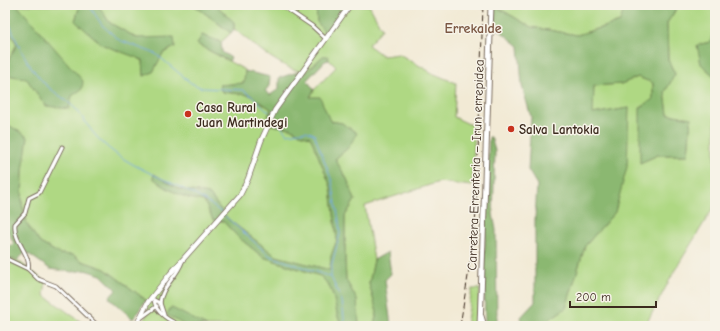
<svg xmlns="http://www.w3.org/2000/svg" width="720" height="331" font-family="'Comic Neue',sans-serif">
<rect width="100%" height="100%" fill="#f7f3e8"/>
<filter id="ink" filterUnits="userSpaceOnUse"><feTurbulence type="fractalNoise" baseFrequency=".025" numOctaves="2"/><feDisplacementMap in="SourceGraphic" scale="8" xChannelSelector="R" yChannelSelector="G"/><feConvolveMatrix kernelMatrix="1 2 1 2 8 2 1 2 1" color-interpolation-filters="sRGB"/></filter>
<filter id="wash" filterUnits="userSpaceOnUse"><feTurbulence type="fractalNoise" baseFrequency=".012" numOctaves="4" result="noise"/><feDisplacementMap in="SourceGraphic" scale="16" xChannelSelector="R" yChannelSelector="G"/><feGaussianBlur stdDeviation="0.9" result="paint"/><feColorMatrix in="noise" values="0 0 0 0 0 0 0 0 0 0 0 0 0 0 0 0 0 1.4 0 .05"/><feComposite in="paint" operator="in"/></filter>
<g filter="url(#wash)">
<rect width="100%" height="100%" fill="#f2ead5"/>
<g fill="#afd883" stroke="#758150">
<path d="M 17,5 L 80,5 L 75,21 L 143,61 L 144,76 L 153,72 L 163,53 L 175,47 L 137,38 L 110,23 L 98,5 L 194,5 L 231,33 L 221,42 L 202,35 L 197,44 L 245,70 L 244,83 L 219,85 L 222,92 L 250,95 L 271,109 L 267,119 L 271,125 L 291,128 L 300,134 L 310,137 L 313,143 L 331,187 L 337,240 L 331,256 L 330,270 L 276,256 L 228,219 L 209,194 L 179,189 L 154,174 L 188,198 L 204,201 L 213,220 L 223,221 L 238,237 L 263,257 L 320,276 C 339,292 332,309 342,326 L 141,326 L 148,312 L 146,300 L 105,269 L 82,261 L 73,255 L 60,254 L 40,243 L 27,224 L 22,204 L 23,171 L 6,125 L 5,127 L 5,26 L 17,44 L 6,65 L 26,78 L 46,106 L 20,8 Z"/>
<path d="M 216,5 L 316,5 L 317,22 L 342,13 L 336,5 L 369,5 L 382,29 L 368,45 L 383,56 L 399,54 L 434,74 L 456,83 L 454,117 L 475,127 L 472,186 L 439,182 L 365,206 L 374,260 L 369,284 L 377,312 L 374,326 L 359,326 L 357,300 L 346,280 L 345,261 L 345,216 L 355,200 L 347,179 L 335,159 L 349,147 L 342,123 L 330,121 L 310,98 L 314,90 L 336,67 L 329,60 L 328,57 L 323,56 L 306,72 C 283,71 252,43 234,29 L 234,22 Z"/>
<polygon points="613,5 623,12 620,22 577,35 531,27 495,6"/>
<polygon points="679,5 715,5 715,29 710,42 698,45 701,64 715,77 715,205 675,270 645,326 543,326 551,318 566,308 585,246 615,212 629,108 592,114 594,86 621,84 638,77 653,83 653,99 640,163 658,155 688,155 691,118 668,114 665,92 675,74 668,60 667,23"/>
<polygon points="5,258 17,260 46,282 44,295 84,324 82,326 5,326"/>
<polygon points="472,289 480,289 477,326 466,326"/>
</g>
<g fill="#8bb871" stroke="#637148">
<polygon points="5,5 17,5 83,81 82,89 72,96 69,109 46,106 26,78 11,76 6,65 17,44 5,26"/>
<polygon points="80,5 98,5 110,23 137,38 174,37 175,47 163,53 153,72 144,76 143,60 103,45 75,21"/>
<polygon points="194,5 216,5 234,22 234,29 231,33"/>
<polygon points="316,5 336,5 342,13 326,34 317,22"/>
<polygon points="613,5 665,7 666,5 679,5 667,23 668,60 675,74 665,92 668,114 691,118 688,155 658,155 640,163 640,108 653,99 653,83 638,77 621,84 594,86 593,114 629,108 627,167 615,212 585,246 566,308 551,318 543,326 520,326 521,317 535,302 535,218 537,185 528,170 531,117 522,86 519,46 494,26 495,6 531,27 577,35 620,22 623,12"/>
<polygon points="715,29 715,77 701,64 697,45 710,42"/>
<polygon points="202,35 221,42 222,52 231,58 229,61 197,44"/>
<path d="M 323,56 L 328,56 L 329,60 L 325,61 L 307,80 L 314,90 L 310,97 L 320,97 L 330,121 L 342,123 L 357,133 L 349,147 L 335,159 L 347,179 L 355,200 L 345,216 L 345,261 L 346,280 L 357,300 L 359,326 L 342,326 C 332,309 339,292 320,276 L 263,257 L 238,237 L 223,221 L 213,220 L 204,201 C 184,198 168,191 153,178 L 154,174 L 179,189 L 209,194 L 228,219 L 276,256 L 330,270 L 331,256 L 337,240 L 331,187 L 313,143 L 310,137 L 300,134 L 291,128 L 271,125 L 267,119 L 271,109 L 250,95 L 222,92 L 219,85 L 244,83 L 245,71 L 270,77 L 269,86 L 265,91 L 270,95 L 279,89 L 279,78 L 297,72 L 306,72 Z"/>
<polygon points="7,124 28,137 23,171 22,204 27,224 40,243 60,254 73,255 82,261 105,269 146,300 133,319 109,298 116,290 101,275 85,270 73,272 50,269 26,252 17,260 5,258 5,248 14,244 5,225 5,127"/>
<polygon points="489,137 491,137 495,151 493,214 496,230 497,326 485,325 484,265"/>
<polygon points="388,252 391,274 385,280 391,326 374,326 377,312 369,284 374,260"/>
<polygon points="170,308 172,308 207,326 186,326 167,315"/>
</g>
<g fill="none" stroke-linecap="round" stroke-linejoin="round">
<g stroke="#73a9e1" stroke-width="1">
<polyline points="89,5 102,25 119,40 156,54 191,83 202,88 243,90 253,97 269,112"/>
<path d="M 5,11 C 14,38 26,65 46,85 C 56,94 67,100 77,110 C 82,116 84,122 89,127 C 97,139 110,150 122,158 C 154,178 192,188 221,212"/>
<polyline points="275,119 287,134 306,131 314,134 332,181 339,221 340,234 331,267 331,277 342,301 345,326"/>
<polyline points="225,216 270,256 331,277"/>
</g>
</g>
</g>
<g filter="url(#ink)">
<g fill="none" stroke-linecap="round" stroke-linejoin="round">
<defs>
<g id="minor">
<polyline points="281,5 312,26 326,39"/>
<polyline points="5,258 28,269 38,279 56,286 98,326"/>
<path d="M 28,269 C 32,256 13,241 15,224 L 25,213 L 29,198 L 39,193 L 62,147"/>
<path d="M 154,300 C 156,314 170,321 182,326"/>
<polyline points="154,300 160,303 164,315"/>
<path d="M 160,304 C 160,288 177,277 182,262"/>
<polyline points="482,316 485,326"/>
<polyline points="142,317 157,306"/>
<polyline points="129,326 131,323"/>
</g>
<polyline id="secondary" points="136,326 148,302 170,274 240,195 248,179 261,141 275,110 350,5"/>
<polyline id="primary" points="480,326 491,5"/>
</defs>
<use href="#minor" stroke="#7b6d5e" stroke-width="5"/>
<use href="#secondary" stroke="#7b6d5e" stroke-width="6"/>
<use href="#primary" stroke="#7b6d5e" stroke-width="7"/>
<use href="#minor" stroke="#fff" stroke-width="3"/>
<use href="#secondary" stroke="#fff" stroke-width="4.5"/>
<use href="#primary" stroke="#fff" stroke-width="5"/>
<polyline stroke="#3b2a1e" stroke-width="1" stroke-dasharray="6 3" stroke-linecap="butt" points="460,326 472,251 476,213 483,5"/>
</g>
</g>
<g fill="#c8321e" stroke="#f7f3e8" stroke-width="1.5">
<circle cx="188" cy="114" r="4"/>
<circle cx="511" cy="129" r="4"/>
</g>
<g text-anchor="middle" stroke-width="3" stroke-linejoin="round" paint-order="stroke">
<g font-size="13" font-weight="bold" fill="#3b2a1e" stroke="#f7f3e8" text-anchor="start">
<text x="196" y="112">Casa Rural<tspan x="196" dy="15">Juan Martindegi</tspan></text>
<text x="519" y="134">Salva Lantokia</text>
</g>
<g font-size="13" fill="#3b2a1e" stroke="#f7f3e8">
<text transform="translate(475 165) rotate(-88)" y="5">Carretera Errenteria – Irun errepidea</text>
</g>
<g font-size="14" font-weight="bold" fill="#7b5743" stroke="#f7f3e8">
<text x="473" y="33">Errekalde</text>
</g>
</g>
<rect width="720" height="331" fill="none" stroke="#f7f3e8" stroke-width="20"/>
<path d="M570 301v6h86v-6" fill="none" stroke="#3b2a1e" stroke-width="2"/>
<text x="576" y="301" font-size="12" fill="#3b2a1e" stroke="#f7f3e8" stroke-width="3" paint-order="stroke">200 m</text>
</svg>
